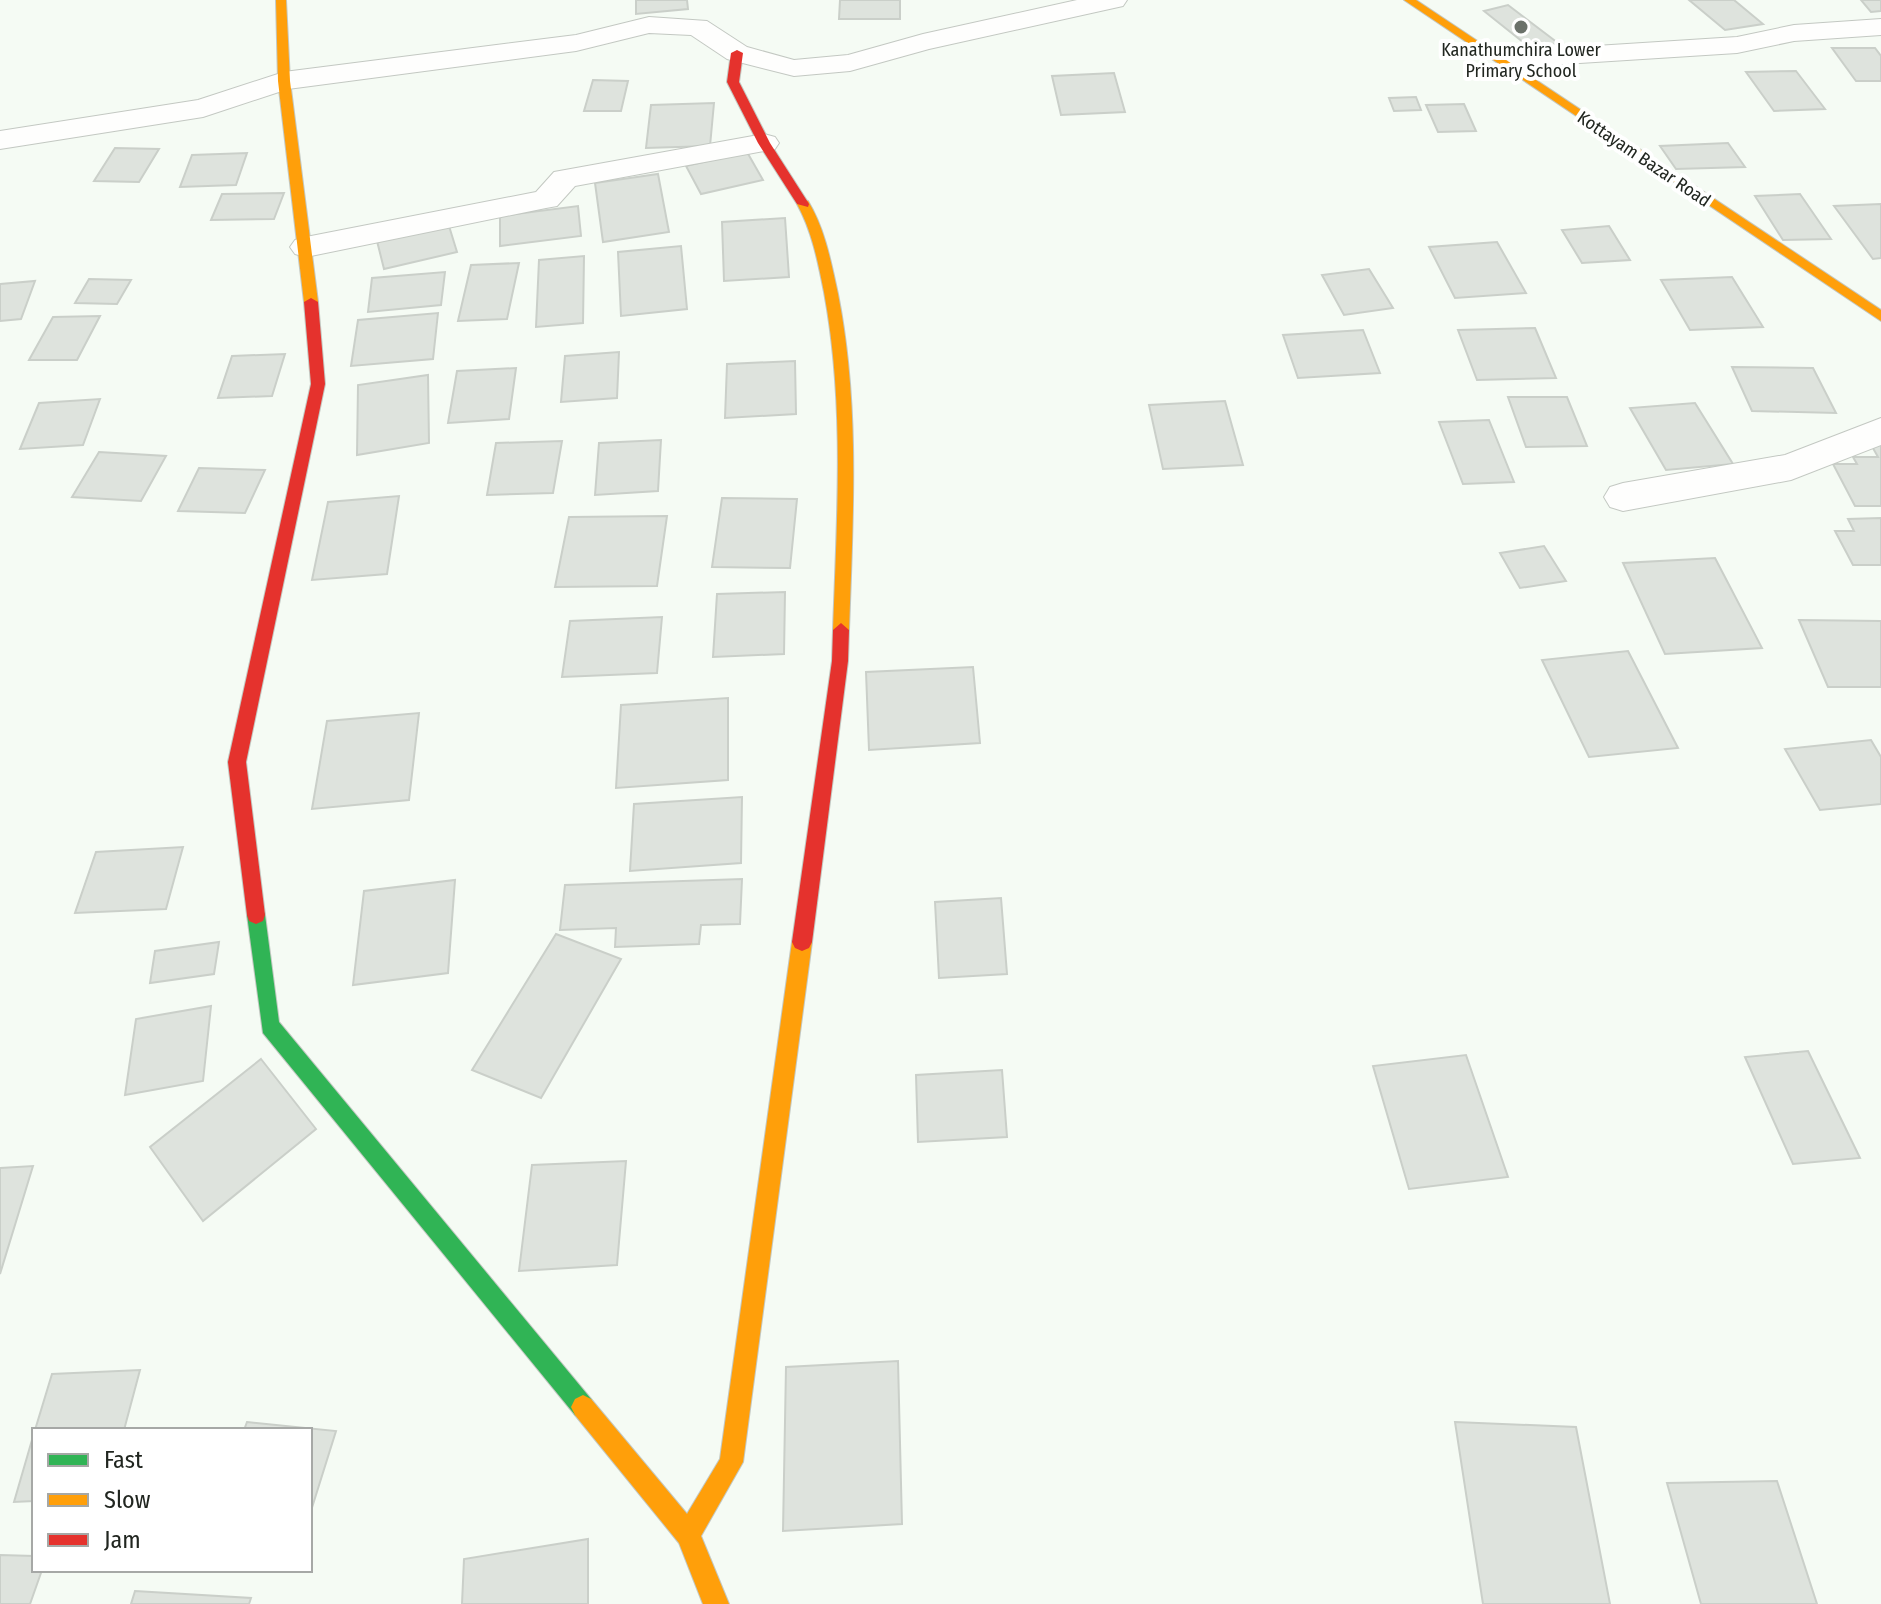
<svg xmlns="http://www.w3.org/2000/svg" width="1881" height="1604" font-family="'Fira Sans Condensed',sans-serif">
<rect width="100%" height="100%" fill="#f5fbf4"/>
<g fill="#dee3dd" stroke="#cacfc9" stroke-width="2">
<polygon points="636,0 687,0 688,9 636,14"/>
<polygon points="840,0 900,0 900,19 839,19"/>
<polygon points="1689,0 1734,0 1763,24 1725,30"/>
<polygon points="1861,0 1881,0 1881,11 1871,12"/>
<polygon points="1508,5 1558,43 1533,50 1484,11"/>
<polygon points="1832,48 1875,48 1881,56 1881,81 1856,81"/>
<polygon points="1796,71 1825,109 1774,111 1746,72"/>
<polygon points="1114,73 1125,112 1061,115 1052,76"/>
<polygon points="593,80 628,81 621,111 584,111"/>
<polygon points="1416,97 1421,110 1394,111 1389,98"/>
<polygon points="714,103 710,146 646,148 651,105"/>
<polygon points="1464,104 1476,131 1438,132 1426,105"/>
<polygon points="1728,143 1745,167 1676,169 1660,146"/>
<polygon points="115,148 159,149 139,182 94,181"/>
<polygon points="747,152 763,180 701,194 686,166"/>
<polygon points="247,153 236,185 180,187 192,155"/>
<polygon points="658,174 669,232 603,242 595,183"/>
<polygon points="284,193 274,219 211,220 222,194"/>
<polygon points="1800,194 1831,239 1783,240 1755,196"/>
<polygon points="1881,204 1881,258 1873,259 1834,206"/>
<polygon points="578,206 581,236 500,246 500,216"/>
<polygon points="785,218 789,277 724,281 722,222"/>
<polygon points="449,226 457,252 384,269 377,241"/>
<polygon points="1609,226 1630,260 1582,263 1562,230"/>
<polygon points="1497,242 1526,293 1455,298 1429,247"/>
<polygon points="681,246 687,309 621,316 618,252"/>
<polygon points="584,256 583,323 536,327 539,260"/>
<polygon points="519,263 507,319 458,321 471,265"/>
<polygon points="1369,269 1393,308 1344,315 1322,275"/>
<polygon points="445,272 441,305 368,312 372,278"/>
<polygon points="1732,277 1763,327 1690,330 1661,280"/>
<polygon points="89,279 131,280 117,304 75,303"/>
<polygon points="35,281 21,319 0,321 0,284"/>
<polygon points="438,313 433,359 351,366 358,320"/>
<polygon points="100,316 77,360 29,360 53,317"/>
<polygon points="1535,328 1556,378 1477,380 1458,330"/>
<polygon points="1363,330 1380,373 1298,378 1283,335"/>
<polygon points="619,352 617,398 561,402 565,356"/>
<polygon points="285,354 272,396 218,398 232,356"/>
<polygon points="795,361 796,414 725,418 727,364"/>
<polygon points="1732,367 1813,368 1836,413 1752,411"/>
<polygon points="516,368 509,419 448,423 457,371"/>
<polygon points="428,375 429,443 357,455 358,385"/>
<polygon points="1508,397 1567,397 1587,446 1526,447"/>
<polygon points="100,399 83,445 20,449 39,403"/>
<polygon points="1225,401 1243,465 1163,469 1149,405"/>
<polygon points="1695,403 1733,464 1666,470 1630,408"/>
<polygon points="1489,420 1514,482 1463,484 1439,422"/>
<polygon points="661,440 658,491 595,495 599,443"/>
<polygon points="562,441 553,493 487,495 496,443"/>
<polygon points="1869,441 1881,441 1881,506 1855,506 1833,464 1857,464 1853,457 1878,457"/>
<polygon points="99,452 166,456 141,501 72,497"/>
<polygon points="199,468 265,470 245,513 178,511"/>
<polygon points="399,496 387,574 312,580 328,502"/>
<polygon points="722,498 797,499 790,568 712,567"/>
<polygon points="667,516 657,586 555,587 569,517"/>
<polygon points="1881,518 1881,565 1853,565 1835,531 1854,531 1848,519"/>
<polygon points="1544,546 1566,581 1520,588 1500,553"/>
<polygon points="1715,558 1762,648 1665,654 1623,563"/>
<polygon points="785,592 784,654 713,657 717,594"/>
<polygon points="662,617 657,673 562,677 570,621"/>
<polygon points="1799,620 1881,621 1881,687 1828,687"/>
<polygon points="1628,651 1678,748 1589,757 1542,660"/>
<polygon points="973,667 980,743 869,750 866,672"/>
<polygon points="728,698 728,780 616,788 621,705"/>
<polygon points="419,713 409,800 312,809 327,721"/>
<polygon points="1871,740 1881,757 1881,804 1820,810 1785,749"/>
<polygon points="742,797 741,863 630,871 634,804"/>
<polygon points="183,847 166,909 75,913 96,852"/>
<polygon points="742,879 740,924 701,925 699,944 615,947 616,928 560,930 565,885"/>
<polygon points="455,880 448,973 353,985 364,891"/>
<polygon points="1001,898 1007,974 939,978 935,902"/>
<polygon points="556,934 621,959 541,1098 472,1070"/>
<polygon points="219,942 214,974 150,983 155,951"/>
<polygon points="211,1006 203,1081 125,1095 136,1019"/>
<polygon points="1808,1051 1860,1158 1793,1164 1745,1057"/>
<polygon points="1466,1055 1508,1177 1409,1189 1373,1066"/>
<polygon points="261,1059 316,1129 203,1221 150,1147"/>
<polygon points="1002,1070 1007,1137 918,1142 916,1075"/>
<polygon points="626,1161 617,1265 519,1271 532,1165"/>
<polygon points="33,1166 0,1274 0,1168"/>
<polygon points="898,1361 902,1524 783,1531 786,1367"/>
<polygon points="140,1370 124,1430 35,1430 52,1374"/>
<polygon points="247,1422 336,1431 310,1514 310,1430 244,1430"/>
<polygon points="1455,1422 1576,1427 1610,1604 1483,1604"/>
<polygon points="34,1433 34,1501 14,1502"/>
<polygon points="1777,1481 1817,1604 1701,1604 1667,1483"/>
<polygon points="588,1539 588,1604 462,1604 464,1559"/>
<polygon points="0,1555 34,1556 34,1570 42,1570 30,1604 0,1604"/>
<polygon points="135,1591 251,1598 249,1604 131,1604"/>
</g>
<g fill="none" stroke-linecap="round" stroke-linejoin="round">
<defs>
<g id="street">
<polygon points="1077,0 1127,0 1123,6 929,49 850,71 794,76 727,59 691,35 649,33 576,51 288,89 203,117 0,149 0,131 198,100 284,72 576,35 649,17 707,21 747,47 794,60 848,55 923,34"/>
<polygon points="1881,19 1881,35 1794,41 1737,53 1564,64 1509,76 1499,74 1495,68 1499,62 1564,48 1737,37 1794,25"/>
<polygon points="764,134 775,137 779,143 775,149 575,186 557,206 546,208 306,257 295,254 290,247 295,240 306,237 536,192 554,172 565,170"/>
<polygon points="1881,418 1881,445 1791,480 1623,511 1610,507 1604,497 1610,487 1623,483 1785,455"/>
</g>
<polygon id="fast" points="256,906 263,909 265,915 279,1022 591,1399 595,1407 591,1415 583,1419 575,1415 263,1033 247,915 249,909"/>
<g id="slow">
<polygon points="276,0 286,0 290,81 318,302 311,306 304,302 278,81"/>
<polygon points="1404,0 1416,0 1881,310 1881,321"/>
<path d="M 803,200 L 808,201 C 825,229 831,262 838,294 C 860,405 853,518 849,630 L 841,637 L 833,630 C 837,517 845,404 824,292 C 818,262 812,231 797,204 Z"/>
<polygon points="802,933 809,936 812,942 743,1462 701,1536 729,1604 703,1604 679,1543 575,1415 571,1407 575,1399 583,1395 591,1399 687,1514 720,1459 792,942 795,936"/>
</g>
<g id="jam">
<polygon points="737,50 743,53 739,82 770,143 809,204 808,207 797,204 758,143 727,82 731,53"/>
<polygon points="311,298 318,302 325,384 246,762 265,915 263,921 256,924 249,921 247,915 228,762 311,384 304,302"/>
<polygon points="841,623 849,630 848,661 812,942 809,948 802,951 795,948 792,942 832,661 833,630"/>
</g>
</defs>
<use href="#street" stroke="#c3c8c2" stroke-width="2"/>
<use href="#fast" stroke="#c3c8c2" stroke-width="2"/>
<use href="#slow" stroke="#c3c8c2" stroke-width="2"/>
<use href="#jam" stroke="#c3c8c2" stroke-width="2"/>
<use href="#street" fill="#fefefd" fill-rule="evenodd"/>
<use href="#fast" fill="#30b455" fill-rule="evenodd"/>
<use href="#slow" fill="#ff9f0a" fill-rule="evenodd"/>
<use href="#jam" fill="#e5322d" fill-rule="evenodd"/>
</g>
<circle fill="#6b716a" stroke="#fff" stroke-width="3" cx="1521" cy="27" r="8"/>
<g text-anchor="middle" stroke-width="8" stroke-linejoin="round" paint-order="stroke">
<g font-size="18" fill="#212620" stroke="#fff">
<text x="1521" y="56">Kanathumchira Lower<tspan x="1521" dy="21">Primary School</tspan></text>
</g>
<g font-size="18" fill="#212620" stroke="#fff">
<text transform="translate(1644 159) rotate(34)" y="6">Kottayam Bazar Road</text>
</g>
</g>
<rect x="32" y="1428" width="280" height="144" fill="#ffffff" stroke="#a6a8a6" stroke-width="2"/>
<rect x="48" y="1454" width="40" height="12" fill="#30b455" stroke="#a6a8a6" stroke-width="2"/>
<text x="104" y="1468" font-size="24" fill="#212620">Fast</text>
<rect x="48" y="1494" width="40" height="12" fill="#ff9f0a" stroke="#a6a8a6" stroke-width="2"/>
<text x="104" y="1508" font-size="24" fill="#212620">Slow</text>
<rect x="48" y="1534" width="40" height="12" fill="#e5322d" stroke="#a6a8a6" stroke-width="2"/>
<text x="104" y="1548" font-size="24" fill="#212620">Jam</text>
</svg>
